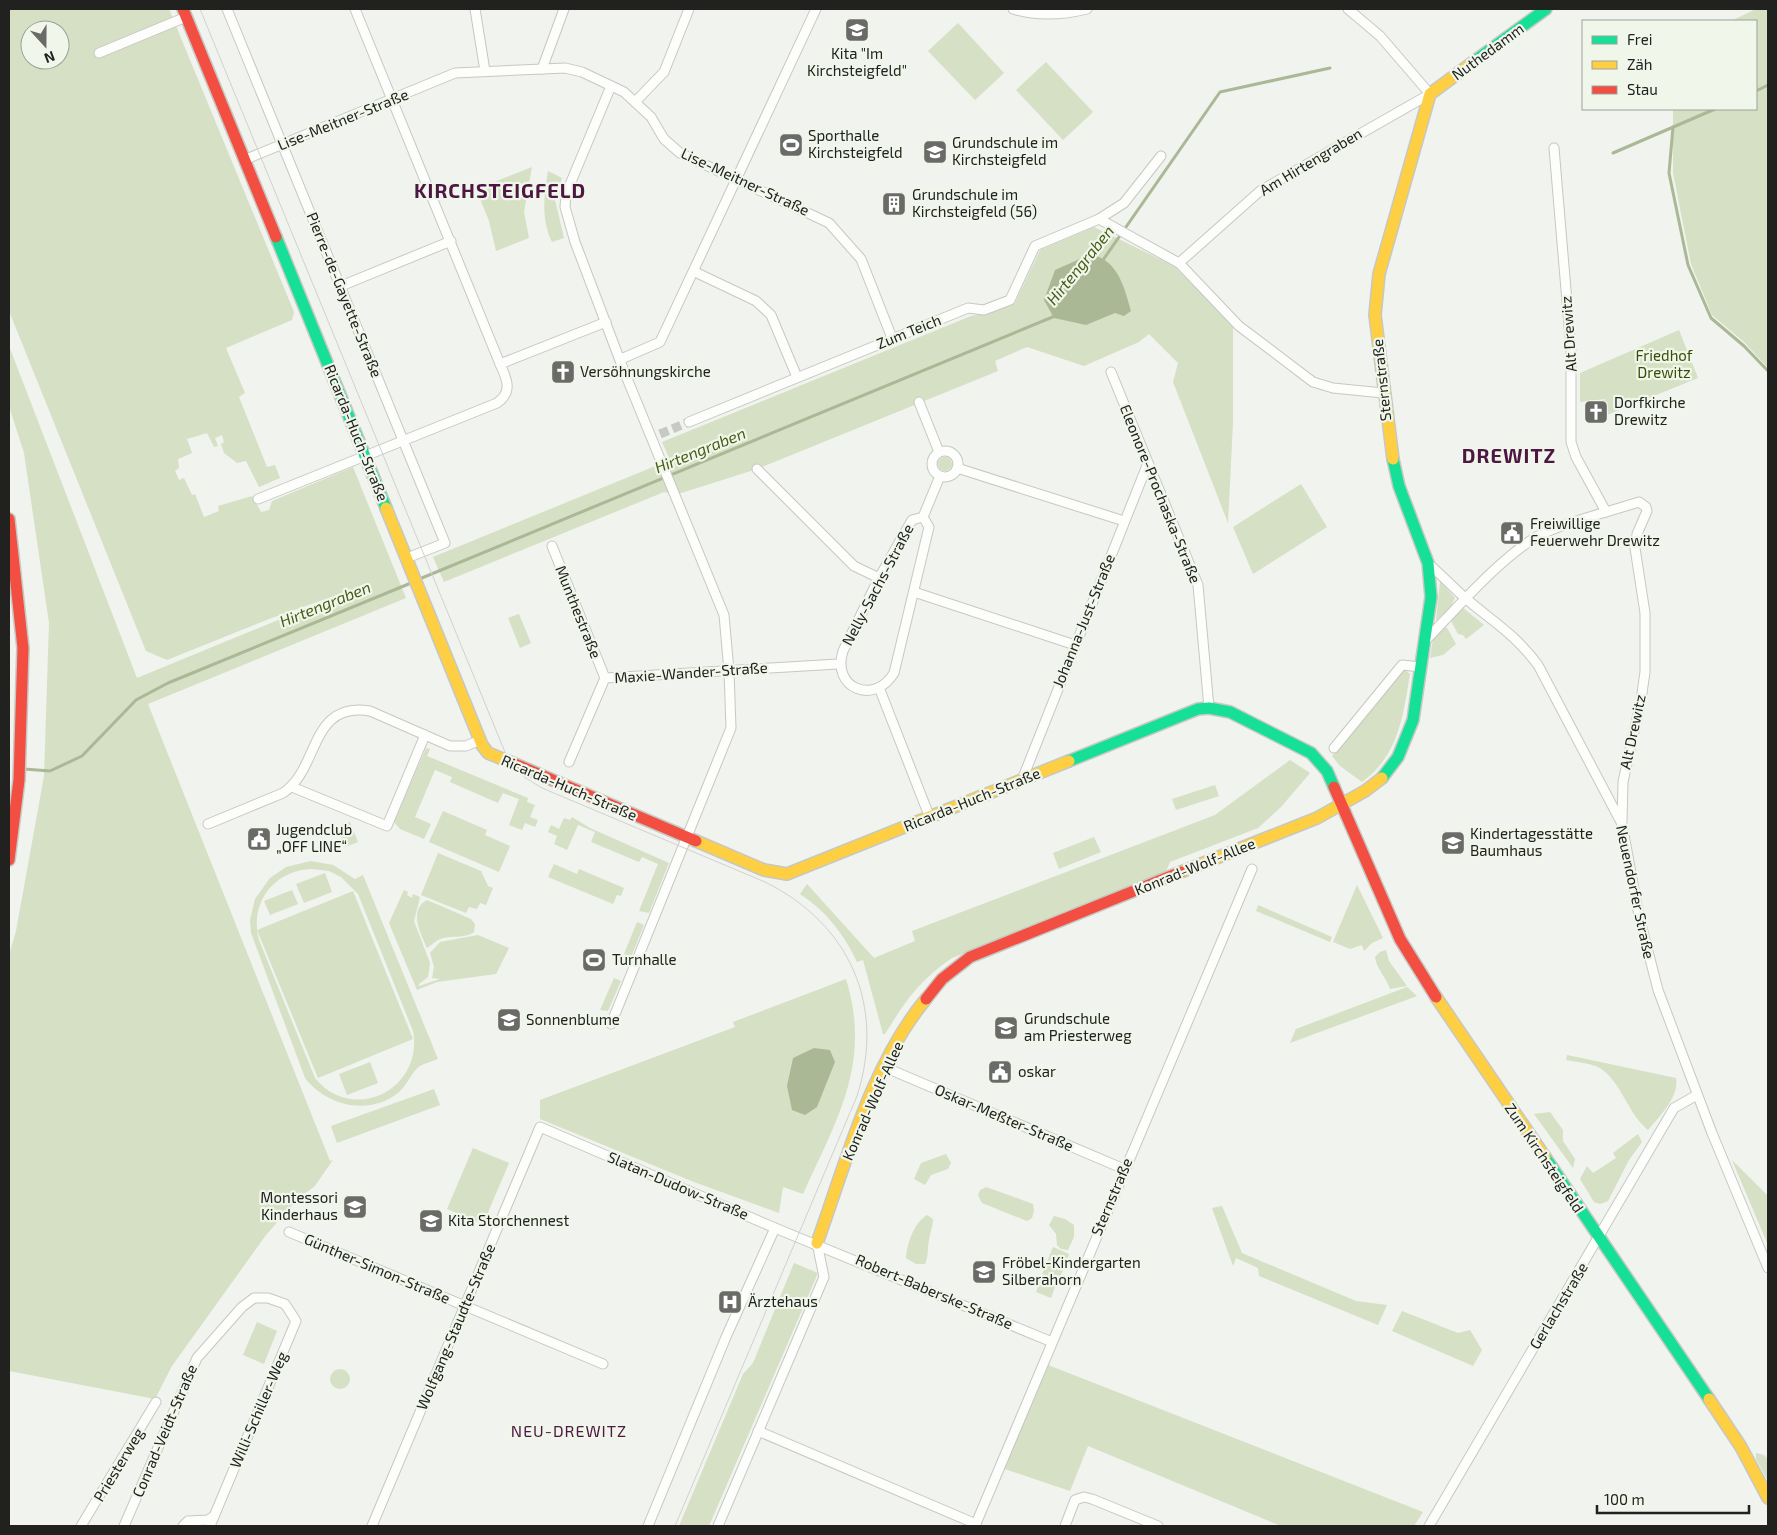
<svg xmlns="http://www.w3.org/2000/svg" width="1777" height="1535" font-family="'Exo 2',sans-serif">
<rect width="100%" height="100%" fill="#f1f3ee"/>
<g fill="#d5e0c4" fill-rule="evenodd">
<path d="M 9,9 L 169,9 L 294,312 L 292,320 L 226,348 L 245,393 L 239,397 L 267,467 L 275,465 L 280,478 L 259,487 L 246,461 L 237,463 L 224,453 L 221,444 L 224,442 L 222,435 L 215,438 L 218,446 L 214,447 L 207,433 L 187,439 L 192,453 L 178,459 L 179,468 L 175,471 L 179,480 L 184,478 L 192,495 L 195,494 L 204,517 L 219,511 L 218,506 L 252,496 L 261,512 L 269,510 L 272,501 L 353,467 L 406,598 L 148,704 L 330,1161 L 333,1160 L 314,1187 L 299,1197 L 266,1235 L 172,1366 L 155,1399 L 9,1371 L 9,955 L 16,931 L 44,776 L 49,623 L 24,453 L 9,406 L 9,346 L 137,678 L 351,590 L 269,619 L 167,660 L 146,651 L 9,311 ZM 30,30 L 60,30 L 60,60 L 30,60 Z"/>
<polygon points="1756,9 1768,9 1768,368 1744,342 1712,315 1691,264 1673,173 1673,109 1756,109 1756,21 1731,21"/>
<polygon points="958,23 1004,73 975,100 928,51"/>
<polygon points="1046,62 1093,112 1063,140 1016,90"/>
<polygon points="532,167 524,212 529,238 496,251 489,221 476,189"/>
<path d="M 548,171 L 562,178 L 555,200 L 564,238 L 552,242 C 541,218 544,197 548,171 Z"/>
<polygon points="1094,227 1174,266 1233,326 1233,423 1228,523 1173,382 1178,363 1149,334 1139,342 1084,366 1027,347 995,361 998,371 757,469 675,495 664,492 444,582 433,557 670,460 662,442 971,316 993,312 1015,303 1040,250"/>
<polygon points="1679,330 1698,378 1607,415 1605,399 1580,402 1580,373"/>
<circle cx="945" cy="464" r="7"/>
<polygon points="1301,484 1327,527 1253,574 1233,527"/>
<polygon points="1440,581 1455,598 1450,608 1436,621"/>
<polygon points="1462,607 1484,625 1466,639 1463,635 1458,634 1450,619"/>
<polygon points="519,614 531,643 520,648 508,618"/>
<polygon points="1444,627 1447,628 1456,644 1443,655 1430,658 1433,638"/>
<path d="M 1403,668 L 1410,674 C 1403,716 1399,755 1362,782 L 1340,766 L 1332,756 Z"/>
<polygon points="426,748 430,749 427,756 528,798 527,802 535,805 530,817 538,820 535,827 525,823 522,830 509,825 519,799 503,793 498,803 450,782 452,777 435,770 415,817 431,824 424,839 400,829 394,822"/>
<path d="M 1290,760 L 1310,773 L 1281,807 L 1258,828 L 1170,862 L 1164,876 L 952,958 C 919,981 906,1000 885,1034 L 883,1034 L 863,960 L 857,962 C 844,934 826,911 800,894 L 807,884 L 874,958 L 915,941 L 912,931 L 1215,815 Z"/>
<polygon points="1215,785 1219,796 1176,810 1172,799"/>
<polygon points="443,811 487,830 485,835 510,846 499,872 429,842"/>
<polygon points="572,817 590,828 669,863 649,913 639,911 658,864 642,857 639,862 591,842 595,832 578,825 567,850 554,844 557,836 548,832 551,825 559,829 564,818 570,820"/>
<polygon points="350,822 358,842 345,847 337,827"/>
<polygon points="1094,837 1101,852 1059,869 1053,853"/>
<polygon points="438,853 481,871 488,886 493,888 486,905 480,903 477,909 469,907 466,913 421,895"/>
<path d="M 311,861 L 333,865 L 355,879 L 363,875 L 438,1059 C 433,1061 425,1063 420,1066 C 412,1071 407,1086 398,1093 C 368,1116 327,1106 305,1078 L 251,933 L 250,920 L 255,899 L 270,878 L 286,867 ZM 312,869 L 329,871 L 341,877 L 358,894 L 413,1031 C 424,1089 353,1125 315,1078 L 259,940 C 249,903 274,870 312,869 Z"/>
<polygon points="554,864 577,874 579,869 624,888 621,896 617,895 613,904 548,877"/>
<polygon points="325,873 332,892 304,903 296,884"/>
<polygon points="1357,885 1383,938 1372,943 1364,951 1362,945 1350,949 1333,942"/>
<polygon points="292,890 298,904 270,915 264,901"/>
<polygon points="404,890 408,892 407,895 412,898 413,894 420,897 414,921 430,963 428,977 419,984 419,986 440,979 432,978 434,967 430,953 440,942 478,935 509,948 496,974 437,982 417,990 389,923"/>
<polygon points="353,891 413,1039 318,1078 257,930"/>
<path d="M 427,900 L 471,919 L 475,924 L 474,932 C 465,939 450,935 440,939 C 435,941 431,946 427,948 C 421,934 408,910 427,900 Z"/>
<polygon points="1258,905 1332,937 1330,942 1256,911"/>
<polygon points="637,922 644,925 631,957 624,954"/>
<path d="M 1386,950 L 1389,961 L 1407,986 L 1390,989 C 1386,977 1376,968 1375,957 L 1380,952 Z"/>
<polygon points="614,978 621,981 608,1011 600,1010"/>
<path d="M 846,979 C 872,1063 837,1119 803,1194 L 783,1187 L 779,1213 L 694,1182 L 540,1119 L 540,1100 L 735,1027 L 733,1022 Z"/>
<polygon points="1407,987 1417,996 1290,1043 1296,1029"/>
<path d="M 1567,1055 L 1676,1078 C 1680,1096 1659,1117 1648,1130 C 1628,1114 1621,1081 1600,1068 C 1591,1063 1576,1062 1566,1060 Z"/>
<polygon points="370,1062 378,1083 347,1095 339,1074"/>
<polygon points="434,1089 440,1105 337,1143 331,1126"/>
<polygon points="1550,1112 1563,1130 1563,1141 1575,1159 1573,1168 1534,1114"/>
<polygon points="1638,1134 1642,1142 1629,1160 1608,1201 1600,1204 1594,1202 1580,1179 1587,1166 1593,1173 1616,1158 1613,1153"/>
<polygon points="473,1148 509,1163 483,1224 447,1209"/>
<polygon points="946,1154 951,1163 948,1169 931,1175 925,1185 914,1179 921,1163"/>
<polygon points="1732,1160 1768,1196 1768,1245"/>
<polygon points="986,1187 1033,1204 1034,1211 1032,1218 1027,1221 982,1203 978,1195 980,1190"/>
<polygon points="1222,1206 1242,1253 1356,1301 1387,1305 1378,1325 1259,1276 1258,1268 1236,1258 1233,1266 1212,1208"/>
<path d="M 927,1215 L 933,1219 C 933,1227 930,1232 929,1240 C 927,1249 929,1255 925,1264 L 916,1264 L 906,1258 C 907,1243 914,1223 927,1215 Z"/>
<polygon points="1054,1216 1065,1219 1074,1225 1074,1237 1068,1250 1061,1249 1057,1245 1056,1234 1049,1225"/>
<polygon points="1053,1247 1069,1254 1059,1280 1042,1274"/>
<polygon points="794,1263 818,1273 709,1526 679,1526 743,1374 753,1363"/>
<polygon points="1041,1279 1056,1284 1051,1298 1036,1292"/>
<polygon points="1402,1311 1458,1333 1470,1330 1482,1350 1473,1366 1392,1331"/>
<polygon points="257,1322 277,1331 264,1364 243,1355"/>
<polygon points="1043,1363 1423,1512 1414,1526 1281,1526 1088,1446 1070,1491 999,1467"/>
<circle cx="340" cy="1379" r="10"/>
<polygon points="1756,1453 1764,1455 1768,1459 1768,1481 1756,1459"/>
</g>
<g fill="#aab896">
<path d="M 1091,254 C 1118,261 1124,286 1131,311 L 1124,316 L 1115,313 L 1086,325 L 1054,318 L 1044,300 L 1055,270 Z"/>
<polygon points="814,1048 830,1050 835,1062 817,1107 805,1115 792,1110 787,1086 793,1058"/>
</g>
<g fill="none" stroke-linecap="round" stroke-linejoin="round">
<g stroke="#aab896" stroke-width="3">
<polyline points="1756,91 1768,85"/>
<polyline points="1673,127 1669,173 1688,265 1711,318 1744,346 1768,371"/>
<polyline points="1613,153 1715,109"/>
<polyline points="1103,260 1220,92 1330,68"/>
<polyline points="417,580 1055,316"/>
<polyline points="24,769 50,771 82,756 136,700 168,683 411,583"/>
</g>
<polyline stroke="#c7c9c5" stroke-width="9" stroke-dasharray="9 4.5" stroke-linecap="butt" points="660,434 689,422"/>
<defs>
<g id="street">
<polyline points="227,9 445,543 407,558"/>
<polyline points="355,9 500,364"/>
<polyline points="475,9 485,71"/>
<path d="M 1013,9 C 1038,17 1062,15 1087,9"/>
<polyline points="99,53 186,17"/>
<polyline points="542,69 564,9"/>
<polyline points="635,102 664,72 689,9"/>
<polyline points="1554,148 1571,349 1571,442 1576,457 1606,512 1639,502 1646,507 1647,511 1637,534 1635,548 1645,613 1645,672 1641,700 1623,782 1622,821"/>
<polyline points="244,160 455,73 565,68 582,72 624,92 651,117 664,139 680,153 829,223 861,259 892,338"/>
<polyline points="1099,219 1124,203 1161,156"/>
<polyline points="1179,263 1260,191 1430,94 1380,36 1348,9"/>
<polyline points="695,272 756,301 771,315 797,377"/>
<polyline points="341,286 451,241"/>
<polyline points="621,359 660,342 816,9"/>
<polyline points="1111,372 1198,585 1209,708"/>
<polyline points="919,402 939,452"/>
<polyline points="689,422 968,308 984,310 1010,300 1035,246 1099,219 1179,263 1239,326 1313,382 1333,388 1383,393"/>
<circle cx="945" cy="464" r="13"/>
<polyline points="957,468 1124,521"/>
<polyline points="757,469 854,566 879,578"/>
<path d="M 258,499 L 497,403 C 513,392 507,379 500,364 L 606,322"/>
<path d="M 923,517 L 929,527 L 894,673 C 874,706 831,688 843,651 L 879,578 L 912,520 Z"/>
<polyline points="923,517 940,476"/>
<polyline points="552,546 605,678"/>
<path d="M 1428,563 C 1440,574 1452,586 1464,597 C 1493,622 1514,633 1538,665 L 1622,824 L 1639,916 L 1658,990 L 1712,1133 L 1768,1268"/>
<polyline points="914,592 1075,645"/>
<path d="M 1425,641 C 1456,609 1500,558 1538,536 C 1559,525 1583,519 1606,512"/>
<polyline points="880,690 930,818"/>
<polyline points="1334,748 1402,665 1421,667"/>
<polyline points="569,762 605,678 838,664"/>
<polyline points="1022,780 1148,463"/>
<polyline points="292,787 387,826 425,735"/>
<path d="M 208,824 L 283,793 C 320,769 309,701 370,711 L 450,746 L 466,746 L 480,740"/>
<polyline points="611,1024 731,728 729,671 724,615 624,371 575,242 565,207 566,194 611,86"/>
<polyline points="884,1067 1124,1169"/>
<polyline points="289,1232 603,1364"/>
<polyline points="758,1431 976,1524"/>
<polyline points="81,1526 156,1402"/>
<polyline points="124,1526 197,1358 242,1307 254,1298 268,1298 285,1304 296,1321 210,1526"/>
<polyline points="183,1526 188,1521 208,1520 214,1516"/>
<polyline points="372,1526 540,1127 775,1228 1052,1342"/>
<polyline points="648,1526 726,1337 775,1228"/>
<polyline points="718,1526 824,1277 817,1243"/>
<polyline points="975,1526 1252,869"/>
<polyline points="1065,1526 1075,1500 1084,1497 1092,1499 1158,1526"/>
<polyline points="1429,1526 1674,1108 1697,1095"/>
</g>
<g id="fast">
<polyline points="1472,63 1546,9"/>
<polyline points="276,237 386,508"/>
<polyline points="1069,761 1198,709 1209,708 1230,712 1311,753 1327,771 1334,787"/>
<polyline points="1382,778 1398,757 1413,720 1431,597 1428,563 1399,486 1393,459"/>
<polyline points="1545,1157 1709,1399"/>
</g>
<g id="slow">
<polyline points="1393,459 1375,315 1379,274 1430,94 1472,63"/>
<polyline points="386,508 482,745 488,753 515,764"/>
<polyline points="696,841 764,870 787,874 1069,761"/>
<polyline points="1181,872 1317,818 1365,791 1382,778"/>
<polyline points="1436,997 1545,1157"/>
<path d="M 817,1243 C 846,1163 871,1065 926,999"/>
<polyline points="1709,1399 1741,1447 1768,1498"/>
</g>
<g id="jam">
<polyline points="183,9 276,237"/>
<polyline points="9,519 23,648 19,780 9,860"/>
<polyline points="515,764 696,841"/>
<polyline points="1334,787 1400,939 1436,997"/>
<polyline points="926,999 942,979 970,957 1181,872"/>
</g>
</defs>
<use href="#street" stroke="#c6c8c3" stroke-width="11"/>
<use href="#fast" stroke="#c6c8c3" stroke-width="14"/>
<use href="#slow" stroke="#c6c8c3" stroke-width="14"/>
<use href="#jam" stroke="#c6c8c3" stroke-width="14"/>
<use href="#street" stroke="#fdfdfc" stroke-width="9"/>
<use href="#fast" stroke="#16e098" stroke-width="11"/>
<use href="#slow" stroke="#ffcf43" stroke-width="11"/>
<use href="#jam" stroke="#f24e42" stroke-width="11"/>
<path stroke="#d1d1cf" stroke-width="1" d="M 200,9 L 507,757 L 524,777 L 542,788 L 765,882 C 850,924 886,1006 857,1096 L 675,1526"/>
</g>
<defs>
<symbol id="school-square" viewBox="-11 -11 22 22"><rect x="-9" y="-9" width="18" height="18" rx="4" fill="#6a6b67" stroke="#f1f6eb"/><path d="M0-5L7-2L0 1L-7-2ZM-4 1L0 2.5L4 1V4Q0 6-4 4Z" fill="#fff"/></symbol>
<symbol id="stadium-square" viewBox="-11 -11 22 22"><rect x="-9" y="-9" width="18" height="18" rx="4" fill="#6a6b67" stroke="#f1f6eb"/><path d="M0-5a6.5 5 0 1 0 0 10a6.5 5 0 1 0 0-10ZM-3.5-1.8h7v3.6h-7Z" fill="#fff"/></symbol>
<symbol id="building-square" viewBox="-11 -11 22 22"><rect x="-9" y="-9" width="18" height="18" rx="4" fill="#6a6b67" stroke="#f1f6eb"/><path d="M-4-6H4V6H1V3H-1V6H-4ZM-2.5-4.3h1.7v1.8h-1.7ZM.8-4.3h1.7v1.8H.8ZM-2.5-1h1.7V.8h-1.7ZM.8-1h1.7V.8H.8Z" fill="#fff"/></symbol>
<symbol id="church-square" viewBox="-11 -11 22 22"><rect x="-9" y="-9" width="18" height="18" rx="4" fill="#6a6b67" stroke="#f1f6eb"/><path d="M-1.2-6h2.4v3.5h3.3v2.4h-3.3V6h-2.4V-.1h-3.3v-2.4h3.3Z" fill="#fff"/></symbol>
<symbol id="civic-square" viewBox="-11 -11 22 22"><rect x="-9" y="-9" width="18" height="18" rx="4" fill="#6a6b67" stroke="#f1f6eb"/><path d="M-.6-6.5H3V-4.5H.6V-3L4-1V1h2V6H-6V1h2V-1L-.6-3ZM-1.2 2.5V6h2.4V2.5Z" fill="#fff"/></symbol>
<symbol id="hospital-square" viewBox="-11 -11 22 22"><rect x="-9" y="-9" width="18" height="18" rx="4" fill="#6a6b67" stroke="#f1f6eb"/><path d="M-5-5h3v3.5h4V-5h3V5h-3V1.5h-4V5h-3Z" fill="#fff"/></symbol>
</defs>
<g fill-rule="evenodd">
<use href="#school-square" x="843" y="16" width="28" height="28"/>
<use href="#stadium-square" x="777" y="131" width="28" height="28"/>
<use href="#school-square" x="921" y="138" width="28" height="28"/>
<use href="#building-square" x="880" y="190" width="28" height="28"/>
<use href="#church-square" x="549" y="358" width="28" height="28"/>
<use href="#church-square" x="1582" y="398" width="28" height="28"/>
<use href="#civic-square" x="1498" y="519" width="28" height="28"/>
<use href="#civic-square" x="245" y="825" width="28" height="28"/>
<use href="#school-square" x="1439" y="829" width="28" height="28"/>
<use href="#stadium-square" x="580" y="946" width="28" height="28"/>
<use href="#school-square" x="495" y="1006" width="28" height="28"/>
<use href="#school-square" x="992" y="1014" width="28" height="28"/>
<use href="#civic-square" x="986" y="1058" width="28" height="28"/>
<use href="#school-square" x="341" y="1193" width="28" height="28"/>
<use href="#school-square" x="417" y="1207" width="28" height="28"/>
<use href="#school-square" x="970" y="1258" width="28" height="28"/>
<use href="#hospital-square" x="716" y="1288" width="28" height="28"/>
</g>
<g text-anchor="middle" stroke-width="4.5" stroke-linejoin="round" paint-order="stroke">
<g font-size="15" fill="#21221f" stroke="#f1f6eb">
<text transform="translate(1488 52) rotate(-36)" y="5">Nuthedamm</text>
<text transform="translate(343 120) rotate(-22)" y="5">Lise-Meitner-Straße</text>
<text transform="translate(1311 162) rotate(-31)" y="5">Am Hirtengraben</text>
<text transform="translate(745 182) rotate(25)" y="5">Lise-Meitner-Straße</text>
<text transform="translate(344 295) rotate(68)" y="5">Pierre-de-Gayette-Straße</text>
<text transform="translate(909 332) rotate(-22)" y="5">Zum Teich</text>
<text transform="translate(1569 334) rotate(-94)" y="5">Alt Drewitz</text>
<text transform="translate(1382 380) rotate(-96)" y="5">Sternstraße</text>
<text transform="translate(356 433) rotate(68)" y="5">Ricarda-Huch-Straße</text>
<text transform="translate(1160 494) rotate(68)" y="5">Eleonore-Prochaska-Straße</text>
<text transform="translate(878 585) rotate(-62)" y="5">Nelly-Sachs-Straße</text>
<text transform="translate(578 612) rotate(68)" y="5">Munthestraße</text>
<text transform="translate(1084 621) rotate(-68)" y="5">Johanna-Just-Straße</text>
<text transform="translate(691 673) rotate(-4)" y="5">Maxie-Wander-Straße</text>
<text transform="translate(1633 732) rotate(-78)" y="5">Alt Drewitz</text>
<text transform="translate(569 788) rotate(23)" y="5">Ricarda-Huch-Straße</text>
<text transform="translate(972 800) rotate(-22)" y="5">Ricarda-Huch-Straße</text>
<text transform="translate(1195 867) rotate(-22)" y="5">Konrad-Wolf-Allee</text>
<text transform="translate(1635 892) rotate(78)" y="5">Neuendorfer Straße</text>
<text transform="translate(873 1101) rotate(-66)" y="5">Konrad-Wolf-Allee</text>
<text transform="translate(1004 1118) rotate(23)" y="5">Oskar-Meßter-Straße</text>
<text transform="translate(1544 1158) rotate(56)" y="5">Zum Kirchsteigfeld</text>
<text transform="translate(678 1186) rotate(23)" y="5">Slatan-Dudow-Straße</text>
<text transform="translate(1112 1197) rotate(-67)" y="5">Sternstraße</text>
<text transform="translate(377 1269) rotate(23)" y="5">Günther-Simon-Straße</text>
<text transform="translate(934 1292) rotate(23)" y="5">Robert-Baberske-Straße</text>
<text transform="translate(1559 1306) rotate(-59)" y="5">Gerlachstraße</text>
<text transform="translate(456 1327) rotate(-67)" y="5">Wolfgang-Staudte-Straße</text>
<text transform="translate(259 1410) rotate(-67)" y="5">Willi-Schiller-Weg</text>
<text transform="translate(165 1431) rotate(-67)" y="5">Conrad-Veidt-Straße</text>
<text transform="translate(119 1465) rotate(-59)" y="5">Priesterweg</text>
</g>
<g font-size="15" fill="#21221f" stroke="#f1f6eb" text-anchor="start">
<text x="857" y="59" text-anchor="middle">Kita "Im<tspan x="857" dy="17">Kirchsteigfeld"</tspan></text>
<text x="808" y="141">Sporthalle<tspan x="808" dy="17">Kirchsteigfeld</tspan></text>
<text x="952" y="148">Grundschule im<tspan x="952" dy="17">Kirchsteigfeld</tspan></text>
<text x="912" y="200">Grundschule im<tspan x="912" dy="17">Kirchsteigfeld (56)</tspan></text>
<text x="580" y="377">Versöhnungskirche</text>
<text x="1614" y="408">Dorfkirche<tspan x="1614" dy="17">Drewitz</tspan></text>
<text x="1530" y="529">Freiwillige<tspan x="1530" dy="17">Feuerwehr Drewitz</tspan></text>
<text x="276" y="835">Jugendclub<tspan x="276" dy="17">„OFF LINE“</tspan></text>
<text x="1470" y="839">Kindertagesstätte<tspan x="1470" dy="17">Baumhaus</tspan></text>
<text x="612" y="965">Turnhalle</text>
<text x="1024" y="1024">Grundschule<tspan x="1024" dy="17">am Priesterweg</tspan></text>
<text x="526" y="1025">Sonnenblume</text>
<text x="1018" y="1077">oskar</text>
<text x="338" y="1203" text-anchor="end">Montessori<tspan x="338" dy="17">Kinderhaus</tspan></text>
<text x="448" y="1226">Kita Storchennest</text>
<text x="1002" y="1268">Fröbel-Kindergarten<tspan x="1002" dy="17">Silberahorn</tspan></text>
<text x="748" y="1307">Ärztehaus</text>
</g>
<g font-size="15" fill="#374c00" stroke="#f1f6eb">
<text x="1664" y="361">Friedhof<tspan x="1664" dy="17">Drewitz</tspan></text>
</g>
<g font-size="16" font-style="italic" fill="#465d18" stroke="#f1f6eb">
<text transform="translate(1080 265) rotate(-51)" y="6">Hirtengraben</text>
<text transform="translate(700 450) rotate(-22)" y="6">Hirtengraben</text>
<text transform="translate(325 604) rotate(-22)" y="6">Hirtengraben</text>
</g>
<g font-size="16" letter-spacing="1" fill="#4d1743" stroke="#f1f6eb">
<text x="569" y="1437">NEU-DREWITZ</text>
</g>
<g font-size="20" font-weight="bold" letter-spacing="1" fill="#4d1743" stroke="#f1f6eb">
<text x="500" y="198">KIRCHSTEIGFELD</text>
<text x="1509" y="463">DREWITZ</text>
</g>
</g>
<rect width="1777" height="1535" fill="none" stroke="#21221f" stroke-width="20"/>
<rect x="1582" y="20" width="175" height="90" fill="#f1f6eb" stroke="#9ea199"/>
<rect x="1592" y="36" width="25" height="8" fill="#16e098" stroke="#9ea199"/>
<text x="1627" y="45" font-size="15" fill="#21221f">Frei</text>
<rect x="1592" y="61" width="25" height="8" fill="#ffcf43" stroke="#9ea199"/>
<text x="1627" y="70" font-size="15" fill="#21221f">Zäh</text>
<rect x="1592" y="86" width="25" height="8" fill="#f24e42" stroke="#9ea199"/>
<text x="1627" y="95" font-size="15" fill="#21221f">Stau</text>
<g transform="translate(45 45) rotate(159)"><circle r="24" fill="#f1f6eb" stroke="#9ea199"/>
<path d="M0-4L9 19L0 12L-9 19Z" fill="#6a6b67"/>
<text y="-8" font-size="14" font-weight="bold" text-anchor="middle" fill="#21221f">N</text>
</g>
<path d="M1597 1505v8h152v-8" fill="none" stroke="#21221f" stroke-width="2.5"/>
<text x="1604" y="1505" font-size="15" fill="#21221f" stroke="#f1f6eb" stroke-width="4" paint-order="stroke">100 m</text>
</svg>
